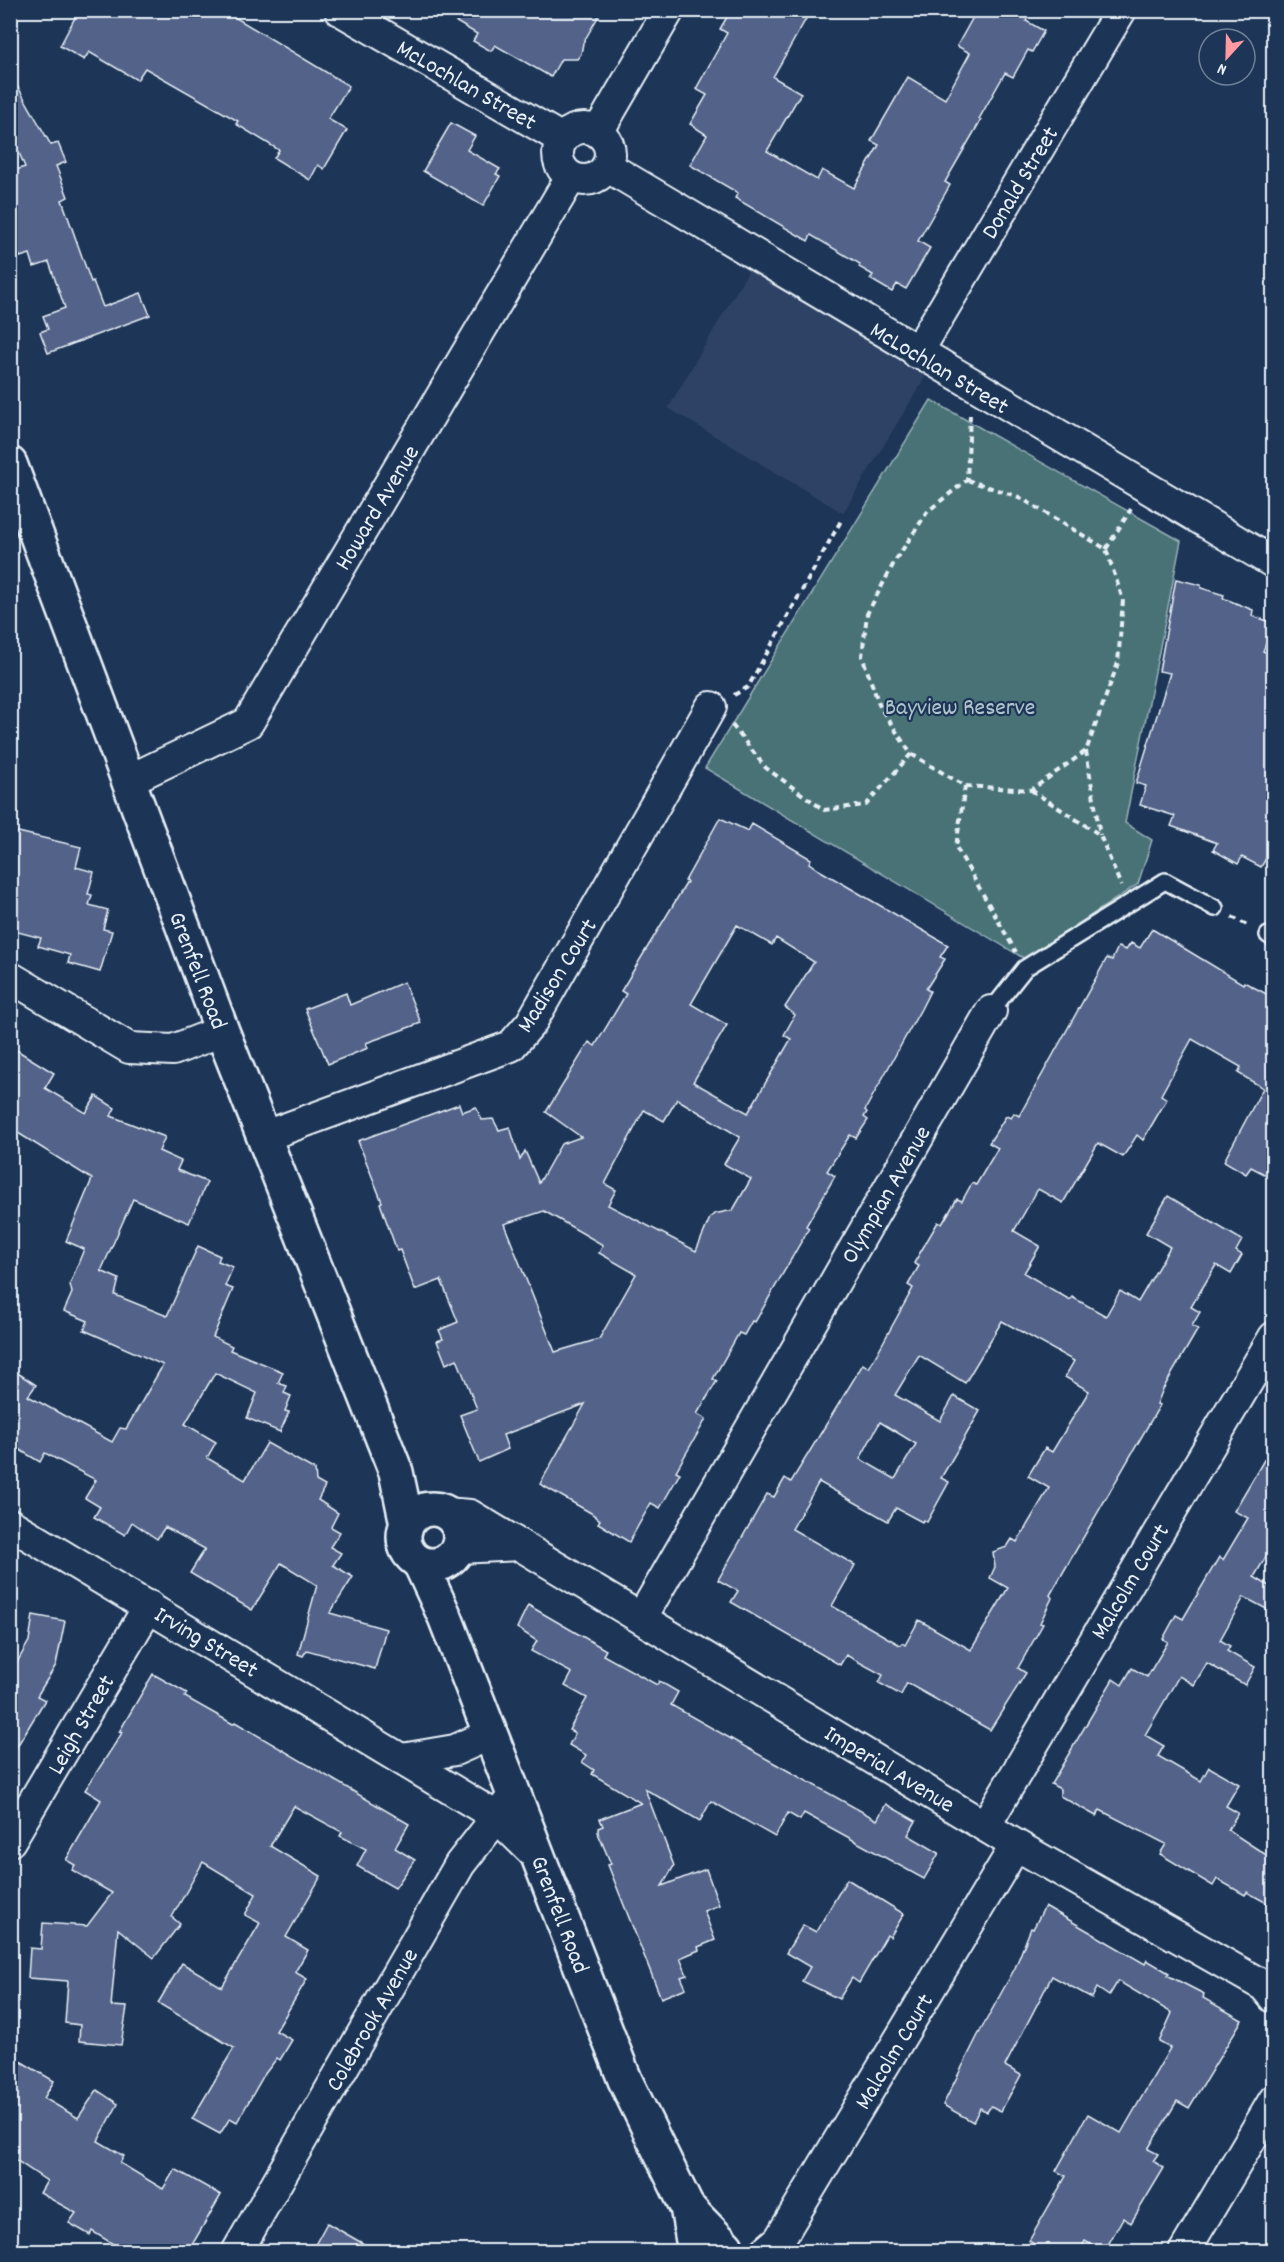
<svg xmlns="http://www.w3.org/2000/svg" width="1284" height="2262" font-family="Dekko,sans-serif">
<rect width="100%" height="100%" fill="#1d3557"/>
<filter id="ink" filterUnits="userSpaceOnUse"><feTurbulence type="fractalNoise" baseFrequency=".0167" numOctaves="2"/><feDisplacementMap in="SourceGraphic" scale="12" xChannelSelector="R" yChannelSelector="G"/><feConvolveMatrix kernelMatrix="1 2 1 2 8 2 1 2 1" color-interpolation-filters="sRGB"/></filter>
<g filter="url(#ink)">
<polygon fill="#2d4266" points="753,263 930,369 843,513 668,408"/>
<polygon fill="#497277" stroke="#98b2b8" stroke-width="1.5" points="931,400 1181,541 1125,823 1152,840 1138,884 1025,959 705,768"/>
<g fill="#526289" stroke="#e8f1f8" stroke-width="1.5" fill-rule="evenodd">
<polygon points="79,10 223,10 349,86 328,119 347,130 324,169 318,165 310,180 274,158 279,150 236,124 238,121 145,68 137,80 89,52 84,60 60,46"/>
<polygon points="436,10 602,10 583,43 581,54 577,59 561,59 551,77 495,45 491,51 473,41 477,34"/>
<polygon points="731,10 811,10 773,77 801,93 767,151 817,180 822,170 854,188 879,145 871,141 908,77 945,99 970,53 957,46 977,10 1032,10 1026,21 1044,31 1032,52 1028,50 1013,77 1005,73 979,119 981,120 945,182 950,185 918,241 930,248 906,289 897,284 892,292 870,279 873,275 859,267 860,264 811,235 808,241 735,198 738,193 690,165 707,135 690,124 707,95 696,89 727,33 720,29"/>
<polygon points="10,73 51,145 58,143 66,162 56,166 68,197 62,200 91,282 93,281 103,307 141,293 150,315 48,353 40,332 48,329 43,316 65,308 49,262 34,267 30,254 20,257 10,230 10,172 25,167 10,131"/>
<polygon points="451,123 475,136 467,150 500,169 496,174 500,176 483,206 423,171"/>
<polygon points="1176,579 1201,585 1201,588 1224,595 1223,598 1253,610 1252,616 1274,623 1263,651 1274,656 1274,845 1261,867 1242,857 1238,864 1213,850 1217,843 1171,826 1175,816 1140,805 1146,786 1136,783 1170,673 1159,671"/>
<path d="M 720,818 L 748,831 L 752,824 L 811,859 L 809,863 L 819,870 L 948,945 L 940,957 L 945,959 L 926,989 L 930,991 L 921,1009 L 865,1110 L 867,1112 L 864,1117 L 868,1120 L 856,1138 L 850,1135 L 827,1171 L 835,1176 L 806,1226 L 809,1228 L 755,1322 L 752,1321 L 744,1335 L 739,1333 L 713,1379 L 717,1381 L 697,1414 L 706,1419 L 676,1471 L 680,1473 L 660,1508 L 651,1503 L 629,1542 L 598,1523 L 600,1520 L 591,1513 L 540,1484 L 585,1404 L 503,1435 L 508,1449 L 479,1462 L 460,1415 L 477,1409 L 457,1359 L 446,1364 L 437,1341 L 443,1339 L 439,1330 L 458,1322 L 441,1280 L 415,1290 L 400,1250 L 397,1251 L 380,1203 L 382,1202 L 358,1141 L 459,1104 L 462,1112 L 476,1107 L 482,1120 L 493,1119 L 499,1130 L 510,1127 L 520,1160 L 525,1151 L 539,1183 L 561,1144 L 581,1137 L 546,1112 L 589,1042 L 595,1046 L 626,994 L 621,991 L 687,882 L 685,881 ZM 737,925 L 772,945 L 776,938 L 814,962 L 785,1007 L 795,1015 L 784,1035 L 791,1039 L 748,1113 L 693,1082 L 727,1025 L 691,1004 ZM 677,1099 L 740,1137 L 724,1164 L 751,1179 L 733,1210 L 714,1214 L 710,1218 L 696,1251 L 608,1205 L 616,1190 L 605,1184 L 644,1110 L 664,1121 ZM 544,1211 L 603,1245 L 599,1253 L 636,1274 L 599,1339 L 555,1352 L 504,1224 Z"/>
<polygon points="10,830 81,847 76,867 94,872 88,894 92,895 89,905 108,910 103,929 112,931 100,972 68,963 70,955 38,946 41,938 10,930"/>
<path d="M 1152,929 L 1243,984 L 1244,982 L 1274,998 L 1274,1179 L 1251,1167 L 1246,1174 L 1224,1161 L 1263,1088 L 1238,1073 L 1241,1067 L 1192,1039 L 1161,1095 L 1167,1099 L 1143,1140 L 1137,1135 L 1123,1157 L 1098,1143 L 1063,1203 L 1038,1189 L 1014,1231 L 1040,1246 L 1024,1273 L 1070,1300 L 1072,1297 L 1106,1316 L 1120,1291 L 1138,1302 L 1170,1247 L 1146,1233 L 1168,1196 L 1242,1240 L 1236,1251 L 1242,1255 L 1231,1274 L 1216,1265 L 1191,1307 L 1200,1312 L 1192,1326 L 1198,1329 L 1163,1389 L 1157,1404 L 1160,1405 L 1050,1595 L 1052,1598 L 1040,1623 L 1043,1624 L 1018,1668 L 1026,1673 L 990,1730 L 907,1683 L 901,1695 L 879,1683 L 883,1675 L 846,1655 L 840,1665 L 731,1602 L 738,1591 L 718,1580 L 767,1494 L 774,1497 L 785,1478 L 791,1482 L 863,1364 L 869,1368 L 913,1288 L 908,1285 L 919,1266 L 914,1263 L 938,1222 L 942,1224 L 957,1199 L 962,1201 L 972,1183 L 976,1185 L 998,1148 L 989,1143 L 1006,1116 L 1011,1118 L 1014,1113 L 1019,1116 L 1107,958 L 1112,960 L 1118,947 L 1126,950 L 1131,943 L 1140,948 ZM 1002,1321 L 1074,1361 L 1065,1377 L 1089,1391 L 1052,1452 L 1045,1448 L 1028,1476 L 1049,1488 L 1017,1542 L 1012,1539 L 1007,1547 L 993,1552 L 995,1567 L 990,1578 L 1008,1588 L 971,1650 L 919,1620 L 905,1645 L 902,1643 L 900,1645 L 832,1606 L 855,1565 L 792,1529 L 819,1482 L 888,1521 L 896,1508 L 922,1522 L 923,1520 L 927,1522 L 949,1482 L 941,1478 L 980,1411 L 954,1396 L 940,1421 L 895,1395 L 919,1355 L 965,1383 ZM 880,1422 L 916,1444 L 895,1479 L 860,1459 Z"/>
<polygon points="404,982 421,1023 366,1043 368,1048 328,1064 305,1009 346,993 350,1005"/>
<polygon points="10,1046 54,1073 45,1088 86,1113 96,1096 115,1108 111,1116 165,1137 159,1151 181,1161 177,1170 207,1182 189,1223 133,1199 101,1271 119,1279 115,1295 167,1316 198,1246 220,1256 218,1261 233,1267 225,1286 233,1289 213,1337 232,1346 230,1350 283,1372 278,1383 287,1386 284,1393 291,1396 285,1411 289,1412 280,1432 247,1418 257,1393 215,1373 185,1424 216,1442 207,1458 245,1480 267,1443 315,1470 316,1481 325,1486 318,1500 338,1513 331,1527 340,1532 330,1547 341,1553 333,1565 353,1577 330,1613 386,1629 375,1669 307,1650 303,1656 298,1654 317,1585 281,1563 252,1610 190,1573 205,1549 165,1527 157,1539 132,1522 125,1535 94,1517 100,1507 85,1498 96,1480 45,1453 40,1462 10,1444 10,1368 36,1385 28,1396 112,1442 120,1428 126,1429 163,1365 84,1330 88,1321 64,1311 72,1293 70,1284 84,1249 66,1241 92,1179 10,1128"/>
<polygon points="1274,1443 1274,1543 1254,1577 1274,1589 1274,1613 1244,1597 1220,1640 1230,1646 1227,1651 1255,1667 1245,1685 1207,1663 1194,1685 1179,1676 1145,1735 1164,1746 1158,1756 1201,1781 1209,1767 1239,1784 1226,1806 1238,1813 1228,1830 1274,1860 1274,1907 1247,1892 1245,1895 1217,1879 1213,1886 1160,1854 1166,1844 1100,1810 1096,1816 1060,1796 1060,1789 1051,1784 1113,1679 1122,1685 1132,1668 1147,1677 1168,1642 1163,1639 1176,1615 1183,1619 1219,1557 1223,1560 1248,1518 1234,1511"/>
<polygon points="528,1605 606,1650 603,1655 657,1685 659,1681 678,1692 671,1705 774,1763 877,1820 886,1804 916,1821 908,1835 939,1853 924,1879 804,1813 800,1820 788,1813 775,1837 711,1801 700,1821 645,1789 674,1866 662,1886 706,1869 719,1905 704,1911 715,1940 698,1947 699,1950 680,1958 687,1975 681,1977 686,1988 661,1998 608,1865 611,1864 598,1833 598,1828 603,1826 600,1819 641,1803 592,1774 594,1770 582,1762 586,1755 569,1745 575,1733 569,1730 587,1698 565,1686 572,1673 531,1651 537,1641 517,1628"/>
<polygon points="33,1615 65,1621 56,1665 37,1696 45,1700 10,1758 10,1675 29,1641"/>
<polygon points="153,1674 187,1693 185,1697 233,1724 235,1722 409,1824 395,1848 415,1860 395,1888 357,1866 366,1849 340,1836 342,1832 294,1806 270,1846 321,1876 286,1937 308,1950 295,1972 307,1979 276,2031 292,2040 280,2060 277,2058 264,2075 237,2122 230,2118 220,2134 192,2119 234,2048 158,2003 182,1963 222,1987 260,1923 245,1915 256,1894 203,1862 172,1917 180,1924 154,1958 118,1929 111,2006 127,2007 121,2045 79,2041 80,2025 65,2023 68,1981 28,1978 30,1948 41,1949 43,1923 87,1926 112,1893 72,1870 75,1865 66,1860 101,1800 85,1790 122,1733 119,1732"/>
<polygon points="847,1879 904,1914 890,1937 887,1935 859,1983 852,1978 839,1999 802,1981 810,1967 786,1953 803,1925 816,1932"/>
<polygon points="1045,1906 1145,1964 1147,1960 1169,1973 1167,1975 1204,1994 1203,1998 1242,2020 1189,2108 1177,2101 1148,2149 1158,2154 1153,2161 1164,2168 1131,2223 1123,2218 1104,2252 1085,2241 1079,2252 1047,2252 1029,2241 1066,2176 1056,2171 1088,2114 1121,2133 1170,2048 1159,2042 1172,2013 1118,1981 1109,1996 1097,1988 1092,1998 1052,1976 1005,2066 1021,2075 1001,2111 991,2106 987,2112 980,2108 973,2122 943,2105 977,2037 1015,1968 1031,1928 1033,1929"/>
<polygon points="10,2055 54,2081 44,2098 78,2118 97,2090 118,2104 98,2141 124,2156 120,2163 163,2189 175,2169 221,2195 188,2252 126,2252 92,2231 90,2235 69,2223 76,2213 40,2193 47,2181 10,2156"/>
<polygon points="327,2223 378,2252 311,2252"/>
</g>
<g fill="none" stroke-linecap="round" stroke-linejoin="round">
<defs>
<g id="lane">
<polyline points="1268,935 1274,939"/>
<polyline points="991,1011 1025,968 1165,881 1215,908"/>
</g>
<g id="street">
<polyline points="340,10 562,139"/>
<circle cx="584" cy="154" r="26"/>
<polyline points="598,132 669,10"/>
<polyline points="608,167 1274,563"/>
<polyline points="917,353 1121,10"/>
<polyline points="129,780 248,723 571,177"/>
<polyline points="10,977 129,1048 173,1050 222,1031"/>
<polyline points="265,1136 511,1046 531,1023 711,707"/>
<polyline points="445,1513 470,1515 1016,1845 1264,1986 1274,1998"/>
<polyline points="10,1524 497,1817 538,1857"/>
<polyline points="457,1548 520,1545"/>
<polyline points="642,1617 991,1011"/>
<polyline points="402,1759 455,1750 491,1734"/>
<polyline points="985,1826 1274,1337"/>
<polyline points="10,1841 149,1606"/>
<polyline points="237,2252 460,1864 508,1803"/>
<polyline points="765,2252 779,2240 1016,1845"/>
<polyline points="1184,2252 1274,2100"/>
</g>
<g id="secondary">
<polyline points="10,464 222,1031 396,1472 407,1524"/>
<circle cx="432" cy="1537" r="28"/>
<polyline points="420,1563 445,1617 625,2080 687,2207 695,2252"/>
<polyline points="687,2207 726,2247"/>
</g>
</defs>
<use href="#lane" stroke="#e8f1f8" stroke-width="20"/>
<use href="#street" stroke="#e8f1f8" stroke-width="34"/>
<use href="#secondary" stroke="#e8f1f8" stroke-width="38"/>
<g stroke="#e8f1f8" stroke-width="4" stroke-dasharray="6 4.5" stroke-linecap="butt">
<polyline points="967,480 1019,497 1106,549 1123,600 1118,663 1086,751 1031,790 965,786 911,754 880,707 862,656 867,614 895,561 928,511 967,480 970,415"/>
<polyline points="1106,549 1131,509"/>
<polyline points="734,695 748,687 842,519"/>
<polyline points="732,725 766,768 824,810 866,805 911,754"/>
<polyline points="1086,751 1100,835"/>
<polyline points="965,786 956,847 1016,952"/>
<polyline points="1031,790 1100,835 1121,886"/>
<polyline points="1232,917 1249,926"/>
</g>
<use href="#lane" stroke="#1d3557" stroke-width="15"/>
<use href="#street" stroke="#1d3557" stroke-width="30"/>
<use href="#secondary" stroke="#1d3557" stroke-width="33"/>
</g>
</g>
<g text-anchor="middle" stroke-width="4.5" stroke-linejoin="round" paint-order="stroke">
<g font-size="24" fill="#e8f1f8" stroke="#1d3557">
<text transform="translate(467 84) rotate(30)" y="8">McLochlan Street</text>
<text transform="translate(1019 182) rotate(-59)" y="8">Donald Street</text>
<text transform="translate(940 367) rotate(31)" y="8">McLochlan Street</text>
<text transform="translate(376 507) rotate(-59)" y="8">Howard Avenue</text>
<text transform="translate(199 970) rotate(69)" y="8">Grenfell Road</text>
<text transform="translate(556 975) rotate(-58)" y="8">Madison Court</text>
<text transform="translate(885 1194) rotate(-60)" y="8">Olympian Avenue</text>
<text transform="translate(1129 1581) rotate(-59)" y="8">Malcolm Court</text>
<text transform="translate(207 1641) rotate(31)" y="8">Irving Street</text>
<text transform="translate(80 1724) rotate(-60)" y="8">Leigh Street</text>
<text transform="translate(890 1768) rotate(31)" y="8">Imperial Avenue</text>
<text transform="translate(561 1914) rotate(69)" y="8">Grenfell Road</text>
<text transform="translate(371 2019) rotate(-60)" y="8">Colebrook Avenue</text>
<text transform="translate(893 2051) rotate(-59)" y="8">Malcolm Court</text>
</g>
<g font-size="24" fill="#b0c5cb" stroke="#1d3557">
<text x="960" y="714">Bayview Reserve</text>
</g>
</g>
<rect width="1284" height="2262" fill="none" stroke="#1d3557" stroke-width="36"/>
<rect x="18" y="18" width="1248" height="2226" fill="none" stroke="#e8f1f8" stroke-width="2" filter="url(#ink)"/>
<g transform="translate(1227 57) rotate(202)"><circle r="28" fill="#1d3557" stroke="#6e8097" stroke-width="1.5"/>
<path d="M0-4.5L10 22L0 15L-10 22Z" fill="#ff9aa2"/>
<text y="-9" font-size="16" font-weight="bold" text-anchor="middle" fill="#e8f1f8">N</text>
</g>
</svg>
